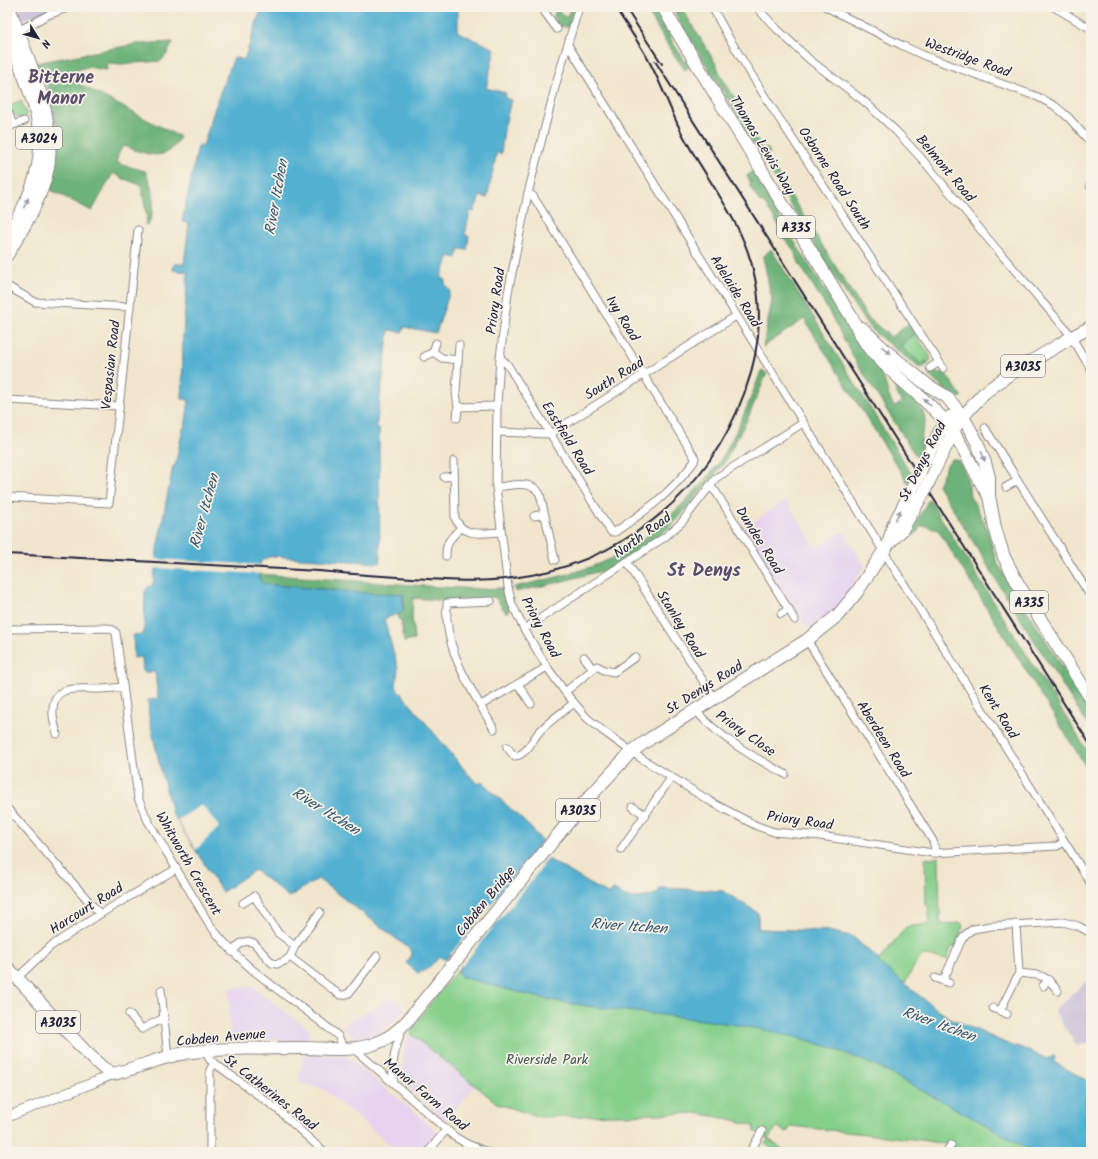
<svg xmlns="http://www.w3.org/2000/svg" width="1098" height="1159" font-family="Kalam,sans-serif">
<rect width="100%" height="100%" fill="#f7f3e8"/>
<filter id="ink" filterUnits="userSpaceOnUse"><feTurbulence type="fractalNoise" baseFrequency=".025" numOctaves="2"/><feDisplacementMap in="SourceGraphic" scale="8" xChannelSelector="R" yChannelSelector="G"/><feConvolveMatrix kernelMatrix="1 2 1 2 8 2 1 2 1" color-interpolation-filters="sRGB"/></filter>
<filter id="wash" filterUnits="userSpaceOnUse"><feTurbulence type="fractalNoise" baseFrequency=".012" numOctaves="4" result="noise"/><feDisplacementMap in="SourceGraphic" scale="16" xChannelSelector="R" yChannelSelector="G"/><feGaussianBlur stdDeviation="0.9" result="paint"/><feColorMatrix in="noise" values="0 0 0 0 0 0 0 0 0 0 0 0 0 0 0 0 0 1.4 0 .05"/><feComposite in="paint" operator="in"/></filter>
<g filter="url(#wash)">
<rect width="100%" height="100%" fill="#f1e6cd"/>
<g fill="#e6d3f0">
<polygon points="786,500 816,548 843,531 865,566 846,594 832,612 807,629 743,529"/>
<polygon points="253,987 310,1030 308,1041 280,1042 276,1038 230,1041 229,988"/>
<polygon points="390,996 405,1008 395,1020 384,1029 376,1034 356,1038 350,1035 342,1027 349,1020 382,1004"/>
<polygon points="411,1034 475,1086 445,1121 411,1090 403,1078 403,1058 405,1045"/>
<polygon points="303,1055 339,1055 347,1057 437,1131 419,1152 399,1152 323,1089 299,1083"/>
</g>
<g fill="#c8c0d8">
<polygon points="18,7 55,7 22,20"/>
<polygon points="1091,977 1091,1042 1077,1046 1054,1011"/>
</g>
<g fill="#87d08c" stroke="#547964">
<polygon points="21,100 27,116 20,118 14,115 10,110 7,111 7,107"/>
<polygon points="915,334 930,356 930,362 928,364 926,361 921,364 900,346"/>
<path d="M 939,857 L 940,924 L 962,923 L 963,926 L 956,946 L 952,946 L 947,960 L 923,955 C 914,963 912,973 904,984 L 932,1006 L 950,1018 L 1014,1047 L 1017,1046 L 1047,1059 L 1054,1056 L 1056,1058 L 1052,1061 L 1091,1083 L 1091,1152 L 960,1152 L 951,1145 L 921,1140 L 791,1126 L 787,1132 L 777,1127 L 768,1139 L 787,1152 L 777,1152 L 765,1144 L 768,1139 L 755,1131 L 754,1126 L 730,1119 L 695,1113 L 539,1117 L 498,1104 L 411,1034 L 416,1023 L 429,1005 L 548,859 L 609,895 L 614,889 C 617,891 621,895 625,897 C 636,900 649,897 658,893 L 660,888 L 723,891 L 758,913 L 758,929 L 828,931 L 853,937 L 878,961 L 906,927 L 930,924 L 928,905 L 926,905 L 925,858 Z"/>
</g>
<g fill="#6db278" stroke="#486a5a">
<polygon points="571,7 574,9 568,27 559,26 553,16 557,10 566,18"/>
<polygon points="645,7 655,7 673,43 689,67 685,70 671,51"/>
<polygon points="673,7 681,7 716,64 721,76 744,113 739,118 679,21"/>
<path d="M 173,42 L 167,54 L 161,61 L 121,64 L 107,63 L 107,70 L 87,67 L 74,71 L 77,83 L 180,137 C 177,141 174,147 170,150 C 157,161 137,150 123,146 L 118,155 L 117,162 L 123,165 L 145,171 C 154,189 156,205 149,224 L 145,225 L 147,217 L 141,185 L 124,179 L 113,173 L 92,211 L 51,190 L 57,140 L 57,127 L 46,80 L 36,63 L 136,44 Z"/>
<polygon points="743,118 763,150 767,148 770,153 766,156 868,318 891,337 909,323 915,334 900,346 921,364 926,361 928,364 922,368 918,367 874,332 864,320 834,276 740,122"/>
<path d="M 753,171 L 774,209 L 856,340 L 882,372 L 889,396 L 894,407 L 901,403 C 899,396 894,389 894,383 C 906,389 923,405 925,419 C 926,424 923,429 922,434 C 919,445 925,448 919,461 L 855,360 L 828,310 L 799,263 C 794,249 789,242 778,233 L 779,226 L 764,203 L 760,202 L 749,185 L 751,183 L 747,176 Z"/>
<polygon points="771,249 912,475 908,483 804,319 763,347 772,300 763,257"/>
<path d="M 761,371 L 767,373 L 747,420 L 724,463 L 677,520 L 657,538 L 602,573 L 597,572 L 556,583 L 515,592 L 514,587 C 550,579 585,572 618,555 C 645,541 667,520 688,498 C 699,486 712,473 721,459 C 738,431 750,401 761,371 Z"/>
<polygon points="944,371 962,397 957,398 952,394 950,394 928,375 934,372 941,373"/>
<polygon points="952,459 959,461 965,472 969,486 970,496 976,506 986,526 997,562 1013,589 1091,711 1091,730 1002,590 982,556 938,485 948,463"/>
<path d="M 929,499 L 1091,757 L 1091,775 L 938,530 L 926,526 L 920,526 C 918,532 916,535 910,537 L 909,534 Z"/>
<path d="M 258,574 L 441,587 L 482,589 L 502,588 L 510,609 L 506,613 L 495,597 L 447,601 L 413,598 L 412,614 L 414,640 L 404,642 L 401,620 L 398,619 L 398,614 L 403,612 L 403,595 L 363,593 L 264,584 C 260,581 258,579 258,574 Z"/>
</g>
<path fill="#53b0d1" stroke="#3a6986" d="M 262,7 L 458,7 L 458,32 L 495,49 L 486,88 L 506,93 L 505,98 L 511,100 L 504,129 L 501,154 L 497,152 L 487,198 L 480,196 L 474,212 L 470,211 L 465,235 L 469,236 L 467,250 L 459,249 L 457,258 L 449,256 L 441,278 L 445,279 L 445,284 L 450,291 L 436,333 L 404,327 L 403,332 L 389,330 L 376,428 L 379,429 L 380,563 L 271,556 L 261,561 C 259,571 256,578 264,584 L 363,593 L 403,594 L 403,612 L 384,619 L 398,668 L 396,687 L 468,774 L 479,784 L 482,782 L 532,829 L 542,841 L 531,855 L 543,865 L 548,859 L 609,895 L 614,889 C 617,891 621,895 625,897 C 636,900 649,897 658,893 L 660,888 L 723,891 L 758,913 L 758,929 L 828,931 L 853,937 L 878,959 L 879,963 L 940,1012 L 950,1018 L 1014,1047 L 1017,1046 L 1047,1059 L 1054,1056 L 1056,1058 L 1052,1061 L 1091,1083 L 1091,1152 L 1033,1152 L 986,1125 L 878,1067 C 851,1055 824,1044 795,1037 C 721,1018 643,1015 567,1003 C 531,997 497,986 461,977 L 458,971 L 462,965 L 450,955 L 446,960 L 440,957 L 426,970 L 418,973 L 406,963 L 412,955 L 411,950 L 318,879 L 289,897 L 255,870 L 222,892 L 172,813 L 160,767 L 149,717 L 148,700 L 158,699 L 155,672 L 143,672 L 142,657 L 134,658 L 133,635 L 144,634 L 145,591 L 148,587 L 153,585 L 157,549 L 173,466 L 175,466 L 183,428 L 185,428 L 189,400 L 182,399 L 183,335 L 188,272 L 173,270 L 174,264 L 184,264 L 189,223 L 182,222 L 198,146 L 203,146 L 219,95 L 234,57 L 244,60 Z"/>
<g fill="#f1e6cd">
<polygon points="154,559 262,565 260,574 153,568"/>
<polygon points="202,805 219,827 196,850 177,820"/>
<polygon points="531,855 543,866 462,966 450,955"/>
</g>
</g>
<g filter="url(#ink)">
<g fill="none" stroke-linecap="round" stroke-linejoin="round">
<defs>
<g id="minor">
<polyline points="541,7 557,29"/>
<polyline points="579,7 557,80 528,193 508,293 500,358 497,406 496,487 508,587 512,604 524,629 547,667 565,692 587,718 603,731 639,757 713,803 757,826 774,832 820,836 933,853 1057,846 1064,842"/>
<polyline points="712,7 729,38 767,100 943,368"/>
<polyline points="756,7 777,29 810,60 865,102 896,131 922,159 994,246 1069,333 1091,369"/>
<polyline points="826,7 901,45 925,56 1038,97 1055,106 1069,118 1091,143"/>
<polyline points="1054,7 1091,29"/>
<polyline points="16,32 48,15 70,7"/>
<polyline points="568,45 1091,884"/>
<polyline points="9,114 13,125"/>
<polyline points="7,127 24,121"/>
<polyline points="1090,186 1091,185"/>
<polyline points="7,286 35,302 130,307"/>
<polyline points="433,352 442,358 458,360"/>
<polyline points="424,357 433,352 436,343"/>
<path d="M 500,358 L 507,364 L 611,532 L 615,532 C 647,510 670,494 694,462 L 695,458 L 533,196 L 528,193"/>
<polyline points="930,368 939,362"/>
<polyline points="7,400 119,406"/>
<polyline points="458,407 497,406"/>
<polyline points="457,418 458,407 456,392 459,345"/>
<polyline points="985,428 1091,597"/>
<polyline points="497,432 550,434 736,316"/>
<path d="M 454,461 L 455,518 C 463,538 483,533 501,532"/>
<polyline points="444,477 454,476"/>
<polyline points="709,486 716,492 795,620"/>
<path d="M 496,487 C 511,486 531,479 540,494 L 555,560"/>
<polyline points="1006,487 1017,481"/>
<polyline points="7,497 109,503 138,230"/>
<polyline points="534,516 544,514"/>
<path d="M 446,556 C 446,541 451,538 461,528"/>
<polyline points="627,562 714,698"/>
<path d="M 491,601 L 447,603 C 443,650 472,690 494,729"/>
<polyline points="781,614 789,609"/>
<path d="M 7,629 L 108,628 L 113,630 L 116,633 L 138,798 L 148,821 L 208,922 C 241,970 295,999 338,1036 L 344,1048"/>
<polyline points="524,629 665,537 682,522 716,478 803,423"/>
<polyline points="807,640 933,841 936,853"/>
<polyline points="584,657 593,669"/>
<polyline points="518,684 531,704"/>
<polyline points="565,692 597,666 604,670 614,672 635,657"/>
<polyline points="481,705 547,667"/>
<path d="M 695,710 C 719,737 753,757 785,774"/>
<path d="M 57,734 C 55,726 52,718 53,709 C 54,682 82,690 101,689 C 108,689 115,688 123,687"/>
<path d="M 507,747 L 514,756 C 527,756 532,739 540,731 C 549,721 563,712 574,703"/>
<polyline points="633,807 645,815"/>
<polyline points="7,808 100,914"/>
<polyline points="621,849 671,778"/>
<polyline points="243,903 254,896 278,933 295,946"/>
<polyline points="232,952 241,943 248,941 254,943 272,963 277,964 285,961 290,957 295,946 320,912"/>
<polyline points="290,957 340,995 344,995 349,993 377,956"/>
<path d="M 1019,973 C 1041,976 1043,972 1058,991"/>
<polyline points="17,978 51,946 100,914 176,869"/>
<polyline points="935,978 949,983"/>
<polyline points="943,981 961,941 966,934 973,929 991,926 1063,922 1078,926 1091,933"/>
<polyline points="1043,986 1049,980"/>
<polyline points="161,990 168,1057"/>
<polyline points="993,1008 1007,1014"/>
<polyline points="1000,1011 1019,973 1016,924"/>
<polyline points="129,1014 142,1029 164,1018"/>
<polyline points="353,1048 455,1137 467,1144 487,1152"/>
<polyline points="205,1051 210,1060 276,1108 324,1152"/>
<path d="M 394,1083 C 390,1066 396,1045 402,1029"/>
<polyline points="210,1152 210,1070 214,1063"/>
<polyline points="428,1152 446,1130"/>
<polyline points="750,1152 762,1131"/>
<polyline points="946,1152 951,1145"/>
</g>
<polyline id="tertiary" points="7,1117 95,1082 113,1074"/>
<g id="primary">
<path d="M 663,7 L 676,30 L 852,318 C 857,328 862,339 869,348 C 892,375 922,395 946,422 C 964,444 973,472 989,496"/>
<path d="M 7,31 C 22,74 49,123 37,170 C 32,194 19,216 7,237"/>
<path d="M 7,255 C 22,230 38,205 46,176 C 61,122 26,58 9,7"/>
<polyline points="862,328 886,351 926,384 947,397 963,417 977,442 985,463 989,477 989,496 995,528 1004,557 1018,584 1091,699"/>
<polyline points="925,461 940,431 950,417"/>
<polyline points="930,479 958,422 983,394 1007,376 1072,337 1091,327"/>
<polyline points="889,542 893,526 912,489"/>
<path d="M 7,967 L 85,1051 L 103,1068 L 113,1074 C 139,1068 164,1055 192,1052 C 228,1048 265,1048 301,1048 C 325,1048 351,1052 374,1044 C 387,1040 399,1030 408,1020 L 583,804 L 631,752 L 651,738 L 807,640 L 838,615 L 857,592 L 889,543 L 902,530 L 924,492"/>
</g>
</defs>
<use href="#minor" stroke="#8a8484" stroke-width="9"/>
<use href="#tertiary" stroke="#8a8484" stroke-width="11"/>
<use href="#primary" stroke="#8a8484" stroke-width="14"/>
<use href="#minor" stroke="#fff" stroke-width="7"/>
<use href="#tertiary" stroke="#fff" stroke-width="9"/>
<use href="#primary" stroke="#fff" stroke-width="12"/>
<g stroke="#22223b" stroke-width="2">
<polyline points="625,7 662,64"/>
<polyline points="655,61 1091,746"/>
<path d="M 7,554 C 111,559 215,565 319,571 C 350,574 381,576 412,578 C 446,580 479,583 512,578 C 619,565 707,495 744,394 C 758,357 763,317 755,278 C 745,225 710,185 685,139 C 673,117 665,93 654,71 C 644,49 628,28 615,7"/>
</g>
<defs>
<g id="primary-bridge">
<polyline points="912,489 925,461"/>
<polyline points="924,492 930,479"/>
</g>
</defs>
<use href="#primary-bridge" stroke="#8a8484" stroke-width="14" stroke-linecap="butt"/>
<use href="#primary-bridge" stroke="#fff" stroke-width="12"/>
</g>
<defs><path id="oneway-solid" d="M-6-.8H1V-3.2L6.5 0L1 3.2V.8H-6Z"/></defs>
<g fill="#9c9ca7">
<use href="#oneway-solid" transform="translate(26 203) rotate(-65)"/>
<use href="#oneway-solid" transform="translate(886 350) rotate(41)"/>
<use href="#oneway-solid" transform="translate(927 402) rotate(-136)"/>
<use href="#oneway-solid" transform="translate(983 456) rotate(71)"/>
<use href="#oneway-solid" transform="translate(898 515) rotate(-63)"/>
</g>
</g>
<g text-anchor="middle" stroke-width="3.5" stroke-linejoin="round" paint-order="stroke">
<g fill="#f7f3e8" stroke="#62616f" stroke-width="1">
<rect x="16" y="127" width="46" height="22" rx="3"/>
<rect x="777" y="216" width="38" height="22" rx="3"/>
<rect x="1001" y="355" width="44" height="22" rx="3"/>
<rect x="1010" y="591" width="38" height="22" rx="3"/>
<rect x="556" y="799" width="44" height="22" rx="3"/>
<rect x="36" y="1011" width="44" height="22" rx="3"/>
</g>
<g font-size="13" font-weight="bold" fill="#22223b">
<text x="39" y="143">A3024</text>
<text x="796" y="232">A335</text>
<text x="1023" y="371">A3035</text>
<text x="1029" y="607">A335</text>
<text x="578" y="815">A3035</text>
<text x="58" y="1027">A3035</text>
</g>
<g font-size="14" fill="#22223b" stroke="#f7f3e8">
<text transform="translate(968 57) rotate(20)" y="5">Westridge Road</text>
<text transform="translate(763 145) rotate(59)" y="5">Thomas Lewis Way</text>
<text transform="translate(946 168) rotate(50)" y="5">Belmont Road</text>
<text transform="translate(835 178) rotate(57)" y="5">Osborne Road South</text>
<text transform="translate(736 291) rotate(58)" y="5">Adelaide Road</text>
<text transform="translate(495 301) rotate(-82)" y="5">Priory Road</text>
<text transform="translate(623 318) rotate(58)" y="5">Ivy Road</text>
<text transform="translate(110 365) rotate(-84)" y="5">Vespasian Road</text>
<text transform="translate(614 378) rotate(-32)" y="5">South Road</text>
<text transform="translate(568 438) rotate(58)" y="5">Eastfield Road</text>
<text transform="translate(922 461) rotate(-63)" y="5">St Denys Road</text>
<text transform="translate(642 535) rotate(-36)" y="5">North Road</text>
<text transform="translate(760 540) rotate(58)" y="5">Dundee Road</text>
<text transform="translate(681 624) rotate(58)" y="5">Stanley Road</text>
<text transform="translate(541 627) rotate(62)" y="5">Priory Road</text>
<text transform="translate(704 687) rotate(-32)" y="5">St Denys Road</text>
<text transform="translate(999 711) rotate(58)" y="5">Kent Road</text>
<text transform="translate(746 733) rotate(35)" y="5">Priory Close</text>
<text transform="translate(884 739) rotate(58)" y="5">Aberdeen Road</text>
<text transform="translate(800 820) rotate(8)" y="5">Priory Road</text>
<text transform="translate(189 863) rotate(60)" y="5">Whitworth Crescent</text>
<text transform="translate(485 901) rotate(-51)" y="5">Cobden Bridge</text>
<text transform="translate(86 908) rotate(-32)" y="5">Harcourt Road</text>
<text transform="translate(221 1037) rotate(-5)" y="5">Cobden Avenue</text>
<text transform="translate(271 1092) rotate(38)" y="5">St Catherines Road</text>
<text transform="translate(426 1094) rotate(40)" y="5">Manor Farm Road</text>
</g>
<g font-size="14" fill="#405653" stroke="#f7f3e8">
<text x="547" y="1064">Riverside Park</text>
</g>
<g font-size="15" font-style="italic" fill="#335470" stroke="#f7f3e8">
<text transform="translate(276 197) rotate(-80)" y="5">River Itchen</text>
<text transform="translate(204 511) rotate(-75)" y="5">River Itchen</text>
<text transform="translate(326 811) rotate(32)" y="5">River Itchen</text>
<text transform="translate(629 926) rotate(4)" y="5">River Itchen</text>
<text transform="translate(939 1024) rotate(20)" y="5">River Itchen</text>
</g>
<g font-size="18" font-weight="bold" fill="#594c6c" stroke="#f7f3e8">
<text x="61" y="83">Bitterne<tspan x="61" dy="21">Manor</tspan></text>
<text x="704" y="576">St Denys</text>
</g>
</g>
<rect width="1098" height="1159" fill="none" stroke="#f7f3e8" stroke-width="24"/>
<g transform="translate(38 38) rotate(127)" stroke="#f7f3e8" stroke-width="3" paint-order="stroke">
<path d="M0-3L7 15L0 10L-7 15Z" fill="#22223b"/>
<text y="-6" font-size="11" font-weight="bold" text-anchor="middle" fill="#22223b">N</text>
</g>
</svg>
